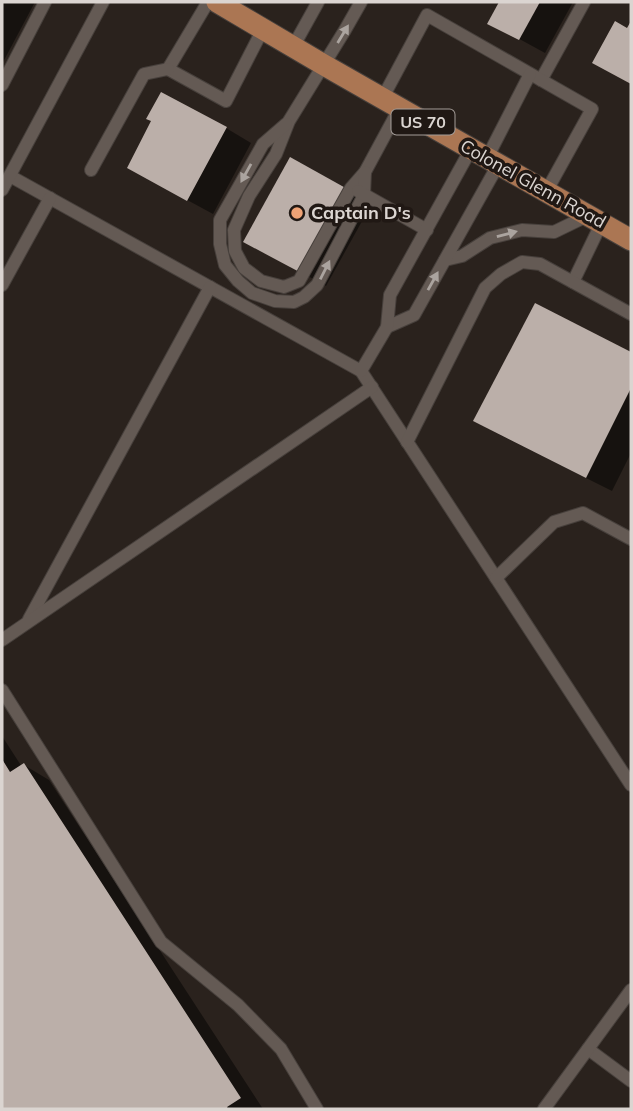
<svg xmlns="http://www.w3.org/2000/svg" width="633" height="1111" font-family="Mulish,sans-serif">
<rect width="100%" height="100%" fill="#2a221d"/>
<g fill="#0007">
<polygon points="2,2 35,2 2,64"/>
<polygon points="501,2 573,2 545,53 490,23"/>
<polygon points="154,121 226,128 251,143 213,214 154,182"/>
<polygon points="290,160 371,205 326,286 266,253"/>
<polygon points="536,305 631,354 631,453 612,491 500,435 475,421"/>
<polygon points="2,736 22,767 24,765 49,780 263,1109 2,1109"/>
</g>
<g fill="#bbafa9">
<polygon points="499,2 540,2 519,40 487,24"/>
<polygon points="615,21 627,28 631,21 631,84 592,63"/>
<polygon points="161,92 227,127 187,201 127,168 151,121 146,119"/>
<polygon points="290,157 351,191 305,275 243,242"/>
<polygon points="535,303 631,352 631,388 586,478 473,421"/>
<polygon points="2,759 10,772 24,763 241,1098 227,1107 228,1109 2,1109"/>
</g>
<g fill="none" stroke-linecap="round" stroke-linejoin="round">
<defs>
<g id="lane">
<polyline points="208,2 168,69 226,101 263,29"/>
<polyline points="361,2 345,30 289,121 276,154 249,196 234,230 235,251 244,268 261,281 284,287 299,281 351,188 365,172 399,109"/>
<polyline points="293,47 318,2"/>
<polyline points="541,80 584,2"/>
<polyline points="2,85 45,2"/>
<polyline points="382,99 427,15 592,109 546,192"/>
<polyline points="286,124 263,144 220,220 220,244 225,265 238,281 252,293 275,301 294,302 304,297 317,285 364,195 365,172"/>
<polyline points="487,158 530,74"/>
<polyline points="91,170 144,74 168,69"/>
<polyline points="10,176 361,371 631,785"/>
<polyline points="2,190 103,2"/>
<polyline points="358,191 427,230"/>
<polyline points="445,260 462,256 490,238 522,230 554,232 589,215"/>
<polyline points="573,282 602,222"/>
<polyline points="2,285 50,198"/>
<polyline points="387,327 414,315 498,165"/>
<polyline points="361,371 387,327 390,295 471,149"/>
<polyline points="407,442 485,288 501,274 522,262 540,264 631,314"/>
<polyline points="496,578 554,522 583,513 631,539"/>
<polyline points="29,619 210,287"/>
<polyline points="2,640 372,387"/>
<polyline points="2,690 161,942 238,1005 281,1049 317,1109"/>
<polyline points="588,1049 631,1081"/>
<polyline points="544,1109 631,990"/>
</g>
<polyline id="primary" points="217,2 324,65 631,240"/>
</defs>
<use href="#lane" stroke="#47403c" stroke-width="14"/>
<use href="#primary" stroke="#47403c" stroke-width="23"/>
<use href="#lane" stroke="#645a54" stroke-width="12"/>
<use href="#primary" stroke="#ab7653" stroke-width="21"/>
</g>
<defs><path id="oneway-solid" d="M-6-.8H1V-3.2L6.5 0L1 3.2V.8H-6Z" transform="scale(1.75)"/></defs>
<g fill="#aba49f">
<use href="#oneway-solid" transform="translate(343 34) rotate(-59)"/>
<use href="#oneway-solid" transform="translate(246 173) rotate(119)"/>
<use href="#oneway-solid" transform="translate(507 234) rotate(-15)"/>
<use href="#oneway-solid" transform="translate(325 270) rotate(-63)"/>
<use href="#oneway-solid" transform="translate(433 281) rotate(-61)"/>
</g>
<circle fill="#efa376" stroke="#201814" stroke-width="2.5" cx="297" cy="213" r="7"/>
<g text-anchor="middle" stroke-width="7" stroke-linejoin="round" paint-order="stroke">
<rect fill="#201814" stroke="#a39c98" stroke-width="2" x="391.5" y="109.5" width="63" height="25" rx="5"/>
<g font-size="16" font-weight="bold" fill="#dbd5d1">
<text x="423" y="128">US 70</text>
</g>
<g font-size="18" fill="#dbd5d1" stroke="#201814">
<text transform="translate(533 184) rotate(29)" y="6">Colonel Glenn Road</text>
</g>
<g font-size="18" font-weight="bold" fill="#dbd5d1" stroke="#201814" text-anchor="start">
<text x="311" y="219">Captain D's</text>
</g>
</g>
<rect width="633" height="1111" fill="none" stroke="#dbd5d1" stroke-width="7"/>
</svg>
